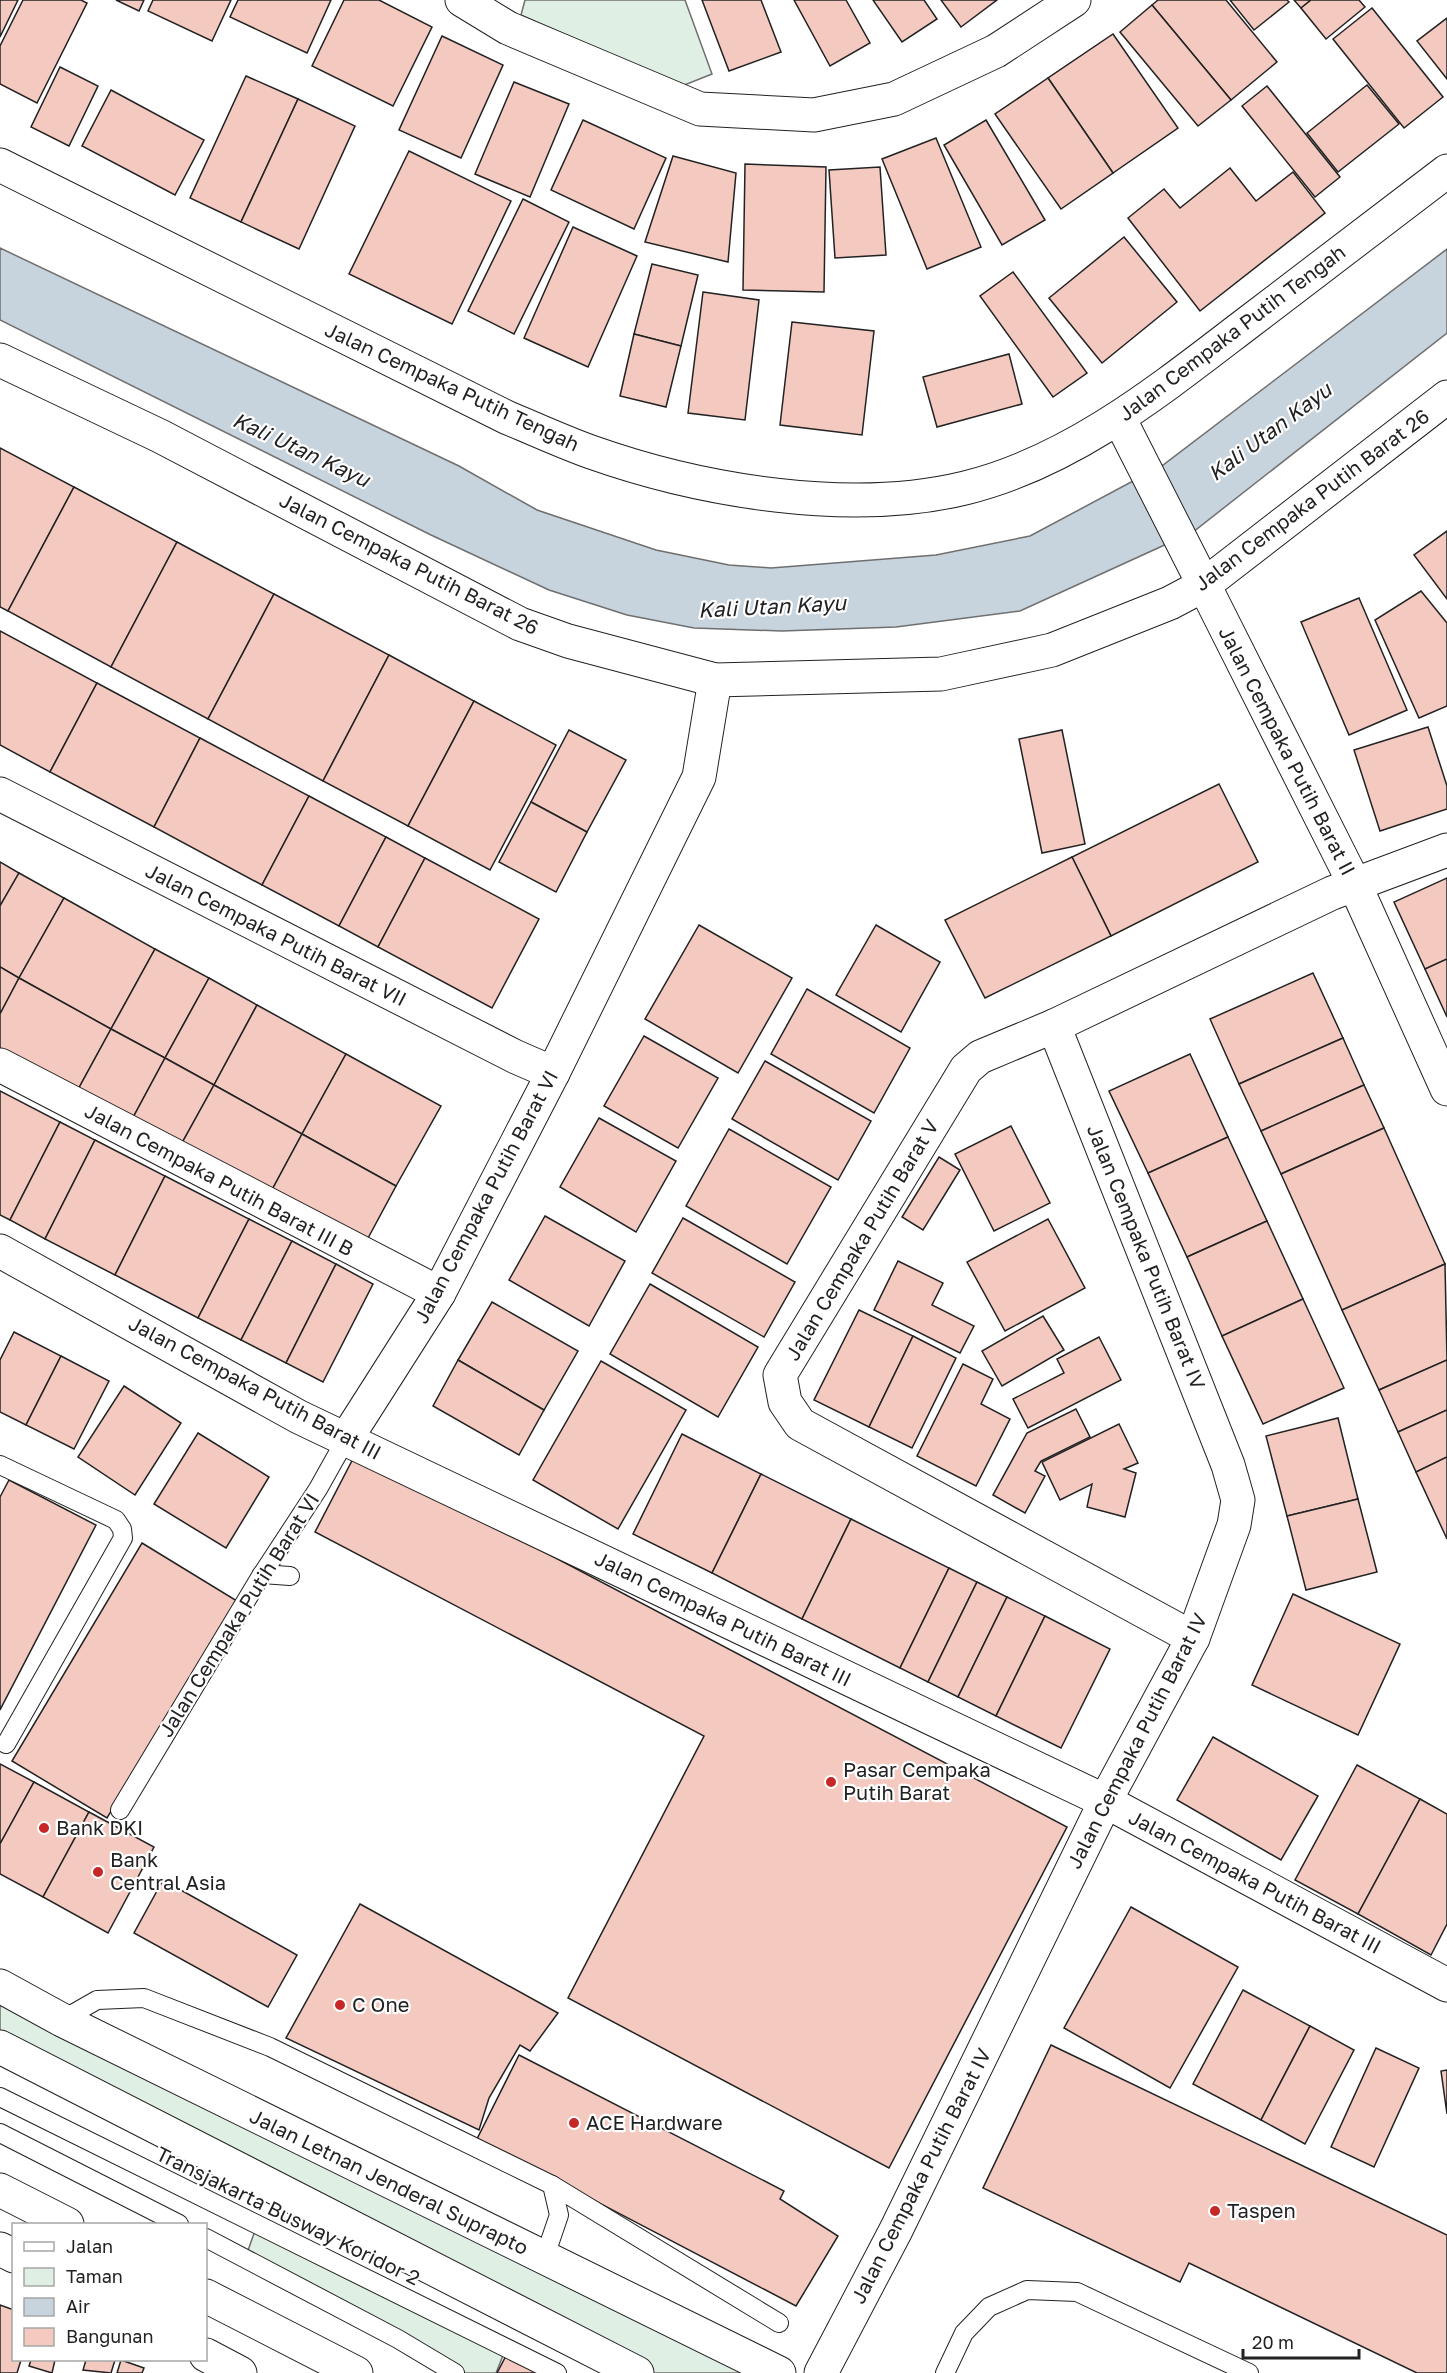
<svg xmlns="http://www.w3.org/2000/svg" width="1447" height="2373" font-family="'Golos Text',sans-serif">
<rect width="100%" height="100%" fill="#fff"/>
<g fill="#e0efe3" stroke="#6f6f6f" stroke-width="1.5">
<polygon points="525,0 685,0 712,74 682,86 521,15"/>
<polygon points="0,1988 777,2373 637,2373 0,2046"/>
<polygon points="257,2225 506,2348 496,2373 453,2373 245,2259"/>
</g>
<polygon fill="#c7d3dd" stroke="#6f6f6f" stroke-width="1.5" points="0,248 459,466 537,510 656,550 729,565 771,568 936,555 1030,536 1163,465 1447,249 1447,333 1193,532 1020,611 896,627 782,631 694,628 627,615 549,590 431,535 0,320"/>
<g fill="#f3c9c0" stroke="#222" stroke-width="1.5">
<polygon points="0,0 18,0 0,37"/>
<polygon points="23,0 81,0 87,3 37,103 0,84 0,46"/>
<polygon points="116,0 144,0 139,11"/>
<polygon points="153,0 231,0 212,41 148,11"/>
<polygon points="238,0 331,0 307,53 230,17"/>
<polygon points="344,0 379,0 432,27 393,106 312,66"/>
<polygon points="702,0 761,0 781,52 729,71"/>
<polygon points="794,0 846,0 870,43 830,66"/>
<polygon points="873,0 924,0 937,19 902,42"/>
<polygon points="941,0 997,0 961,27"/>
<polygon points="1158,0 1226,0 1277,62 1231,100 1152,5"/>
<polygon points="1230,0 1287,0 1289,2 1254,30"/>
<polygon points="1294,0 1311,0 1301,8"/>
<polygon points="1311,0 1359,0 1365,7 1326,39 1301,8"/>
<polygon points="1152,5 1231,100 1198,126 1120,32"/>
<polygon points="1372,8 1443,97 1404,128 1333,39"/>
<polygon points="1447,18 1447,79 1417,41"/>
<polygon points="1113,34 1178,128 1113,173 1048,78"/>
<polygon points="442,36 503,65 461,158 399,130"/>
<polygon points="60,67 98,86 69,146 31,127"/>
<polygon points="246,76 298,99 241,222 190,198"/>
<polygon points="1048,78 1113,173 1061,209 995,114"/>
<polygon points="514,82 569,104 530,197 475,174"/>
<polygon points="1367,85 1399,124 1338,172 1307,133"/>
<polygon points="1267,86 1340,177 1315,197 1242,106"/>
<polygon points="111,90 204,140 175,195 82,146"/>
<polygon points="298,99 355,126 299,249 241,222"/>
<polygon points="583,120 666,158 634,229 551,190"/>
<polygon points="986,120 1045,220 1002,245 944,145"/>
<polygon points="936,138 981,247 927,269 882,159"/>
<polygon points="409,151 511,201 452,324 349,274"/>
<polygon points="673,156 736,173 728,262 645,242"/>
<polygon points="745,164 826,167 824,292 743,290"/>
<polygon points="880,167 886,255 835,258 829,170"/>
<polygon points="1230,168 1256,201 1293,172 1325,213 1200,311 1128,218 1164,189 1180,208"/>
<polygon points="523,199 569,222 514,334 468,311"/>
<polygon points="573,227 637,256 588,367 524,338"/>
<polygon points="1124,237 1177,302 1102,363 1049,298"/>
<polygon points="652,264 698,275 681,346 634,334"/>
<polygon points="1013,272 1087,373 1053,397 980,296"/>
<polygon points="703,292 759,300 745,420 688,413"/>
<polygon points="792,322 874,331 862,435 780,425"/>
<polygon points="634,334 681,346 666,407 620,396"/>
<polygon points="1009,354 1022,404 937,427 923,377"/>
<polygon points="0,448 74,487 8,611 0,607"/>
<polygon points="74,487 177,542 111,667 8,611"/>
<polygon points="1447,531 1447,599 1414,555"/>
<polygon points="177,542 274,594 208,719 111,667"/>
<polygon points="1421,591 1447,623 1447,706 1419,718 1375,620"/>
<polygon points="274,594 389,655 323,781 208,719"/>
<polygon points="1359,598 1407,710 1349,735 1301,622"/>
<polygon points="0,631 97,683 50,772 0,745"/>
<polygon points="389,655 474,701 408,826 323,781"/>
<polygon points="97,683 200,738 154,827 50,772"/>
<polygon points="474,701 556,745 490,870 408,826"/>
<polygon points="1428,727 1447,786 1447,809 1380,831 1354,750"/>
<polygon points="569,730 626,760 587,832 531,802"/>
<polygon points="1062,730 1085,844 1042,853 1019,739"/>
<polygon points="200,738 309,796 262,885 154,827"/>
<polygon points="1219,784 1258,862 1111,936 1072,857"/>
<polygon points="309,796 386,837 339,926 262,885"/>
<polygon points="531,802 587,832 556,892 499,862"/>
<polygon points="386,837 425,858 378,947 339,926"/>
<polygon points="1072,857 1111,936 985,998 945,920"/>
<polygon points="425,858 539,919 492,1008 378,947"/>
<polygon points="0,862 19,873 0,906"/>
<polygon points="19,873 64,898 19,978 0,967 0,906"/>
<polygon points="1447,878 1447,959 1425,969 1394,902"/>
<polygon points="64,898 155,949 111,1029 19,978"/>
<polygon points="699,925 792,978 738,1073 645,1019"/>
<polygon points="876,925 940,962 901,1032 836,995"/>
<polygon points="155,949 209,978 165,1058 111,1029"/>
<polygon points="1447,959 1447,1017 1425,969"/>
<polygon points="0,967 19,978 0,1014"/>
<polygon points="1313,973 1343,1038 1239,1084 1210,1019"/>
<polygon points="19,978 111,1029 75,1095 0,1054 0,1014"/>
<polygon points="209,978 257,1005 214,1085 165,1058"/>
<polygon points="807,989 910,1048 874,1113 771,1054"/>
<polygon points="257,1005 346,1054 302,1134 214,1085"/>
<polygon points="111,1029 165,1058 129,1125 75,1095"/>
<polygon points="644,1036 718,1078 678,1148 604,1106"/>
<polygon points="1343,1038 1364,1085 1261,1131 1239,1084"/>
<polygon points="346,1054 441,1106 396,1186 302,1134"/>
<polygon points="1190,1054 1228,1137 1148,1173 1109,1091"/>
<polygon points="165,1058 214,1085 177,1152 129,1125"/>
<polygon points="765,1061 871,1121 838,1180 732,1119"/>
<polygon points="214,1085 302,1134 266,1201 177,1152"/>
<polygon points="1364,1085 1384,1128 1281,1174 1261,1131"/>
<polygon points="0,1091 60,1122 10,1220 0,1215"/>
<polygon points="599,1118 676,1161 636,1232 560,1187"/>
<polygon points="60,1122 95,1140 45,1239 10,1220"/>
<polygon points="1011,1126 1050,1203 994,1231 955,1154"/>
<polygon points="1384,1128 1445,1264 1342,1310 1281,1174"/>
<polygon points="729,1129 831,1187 787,1264 686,1206"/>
<polygon points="302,1134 396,1186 360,1253 266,1201"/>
<polygon points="1228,1137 1267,1221 1187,1257 1148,1173"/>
<polygon points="95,1140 165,1176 115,1275 45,1239"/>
<polygon points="939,1157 960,1170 923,1230 902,1217"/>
<polygon points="165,1176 249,1219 198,1318 115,1275"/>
<polygon points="545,1216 625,1261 589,1326 509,1280"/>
<polygon points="683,1218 795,1282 764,1337 652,1273"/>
<polygon points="249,1219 292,1241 241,1340 198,1318"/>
<polygon points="1048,1219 1085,1288 1005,1331 967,1262"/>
<polygon points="1267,1221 1303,1299 1222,1336 1187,1257"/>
<polygon points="292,1241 336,1264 286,1363 241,1340"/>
<polygon points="898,1261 943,1283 932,1305 974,1326 960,1353 874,1310"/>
<polygon points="336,1264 373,1284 323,1382 286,1363"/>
<polygon points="1445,1264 1447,1360 1379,1390 1342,1310"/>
<polygon points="650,1284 758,1347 718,1417 610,1354"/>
<polygon points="1303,1299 1344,1388 1263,1424 1222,1336"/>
<polygon points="492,1302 578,1351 544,1410 458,1360"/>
<polygon points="859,1310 913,1336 869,1427 814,1400"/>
<polygon points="1043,1316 1064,1350 1002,1386 982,1351"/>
<polygon points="14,1332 61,1356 26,1425 0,1412 0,1360"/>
<polygon points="913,1336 956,1358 912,1448 869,1427"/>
<polygon points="1099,1337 1121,1380 1028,1428 1013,1399 1064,1373 1057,1359"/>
<polygon points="61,1356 109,1381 74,1449 26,1425"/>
<polygon points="458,1360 544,1410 519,1455 433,1406"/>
<polygon points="1447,1360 1447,1410 1398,1432 1379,1390"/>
<polygon points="601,1361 686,1410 618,1529 533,1480"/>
<polygon points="963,1364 993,1379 981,1404 1010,1419 976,1486 917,1456"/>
<polygon points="124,1386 181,1423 135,1495 78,1457"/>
<polygon points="1076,1409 1090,1437 1041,1461 1035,1471 1045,1476 1025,1513 993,1495 1027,1433"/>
<polygon points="1447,1410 1447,1457 1416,1472 1398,1432"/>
<polygon points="1338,1418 1358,1499 1287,1516 1266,1436"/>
<polygon points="1119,1424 1138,1463 1124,1469 1136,1473 1125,1517 1087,1507 1092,1484 1060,1500 1042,1462"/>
<polygon points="198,1433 269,1477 226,1548 154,1504"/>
<polygon points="682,1434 761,1474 712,1573 633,1534"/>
<polygon points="356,1453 1067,1827 889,2168 568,1998 704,1736 315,1532"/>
<polygon points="1447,1457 1447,1539 1416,1472"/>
<polygon points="761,1474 851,1519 802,1619 712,1573"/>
<polygon points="9,1480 96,1525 0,1710 0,1497"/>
<polygon points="1358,1499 1377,1572 1306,1590 1287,1516"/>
<polygon points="851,1519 949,1568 900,1668 802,1619"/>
<polygon points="142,1543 237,1601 107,1818 12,1761"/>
<polygon points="949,1568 977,1582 928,1682 900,1668"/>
<polygon points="977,1582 1007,1597 958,1697 928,1682"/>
<polygon points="1293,1594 1400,1644 1358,1735 1252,1685"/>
<polygon points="1007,1597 1045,1616 996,1716 958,1697"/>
<polygon points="1045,1616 1110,1649 1061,1748 996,1716"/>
<polygon points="1213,1737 1318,1796 1281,1860 1177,1800"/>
<polygon points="0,1764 34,1782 0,1844"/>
<polygon points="1357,1765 1420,1799 1358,1914 1295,1880"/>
<polygon points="34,1782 89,1812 43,1897 0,1874 0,1844"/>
<polygon points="1420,1799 1447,1814 1447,1924 1431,1955 1358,1914"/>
<polygon points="89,1812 154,1847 108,1933 43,1897"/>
<polygon points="163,1880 297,1955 268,2007 134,1933"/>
<polygon points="360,1904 558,2013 530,2051 520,2045 489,2098 479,2130 286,2038"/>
<polygon points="1131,1907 1238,1967 1170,2088 1064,2028"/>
<polygon points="1243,1990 1310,2026 1261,2120 1193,2084"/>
<polygon points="1310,2026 1354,2050 1305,2144 1261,2120"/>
<polygon points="1051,2045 1447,2235 1447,2373 1417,2373 1189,2263 1180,2282 983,2188"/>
<polygon points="1376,2048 1419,2068 1374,2167 1331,2147"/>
<polygon points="519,2055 784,2191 780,2199 838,2236 796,2306 477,2139"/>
<polygon points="1447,2070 1447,2114 1441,2071"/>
<polygon points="0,2305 14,2310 14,2360 21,2360 17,2373 0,2373"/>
<polygon points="508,2352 548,2373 497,2373"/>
<polygon points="31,2360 55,2360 52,2373 29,2366"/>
<polygon points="86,2360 115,2360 111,2373 83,2370"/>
<polygon points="121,2360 144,2368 142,2373 117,2373"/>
</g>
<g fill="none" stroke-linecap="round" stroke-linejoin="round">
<defs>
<g id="service">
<polyline points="0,1465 116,1520 122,1529 123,1538 6,1744"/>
<polyline points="262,1574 290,1576"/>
<polyline points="120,1810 261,1576 318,1489 346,1439"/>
<polyline points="62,2020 97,2000 144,1998 270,2047 552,2185 559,2215 544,2259"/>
<polyline points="0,2097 557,2373"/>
<polyline points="0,2133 179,2224"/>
<polyline points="552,2185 779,2323"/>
<polyline points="206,2238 398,2339 455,2373"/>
<polyline points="945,2373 964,2333 989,2307 1027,2290 1077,2292 1249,2373"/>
</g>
<g id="minor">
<polyline points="462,0 508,28 700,109 814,115 894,99 996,51 1074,0"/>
<polyline points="1204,585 1355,885 1447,1089"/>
<polyline points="0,794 516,1057 553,1073"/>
<polyline points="0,1065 439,1293"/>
<polyline points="0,1251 299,1417 1105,1801 1447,1985"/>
<polyline points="346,1439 439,1293 553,1073 699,777 715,680"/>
<polyline points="1193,1638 800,1424 785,1402 780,1375 966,1069 980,1057 1054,1026 1332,893 1447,850"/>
<polyline points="821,2373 896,2230 1111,1790 1193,1638 1234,1525 1238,1500 1228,1465 1054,1026"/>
</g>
<g id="tertiary">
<path d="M 0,165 L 508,418 C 535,429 563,442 591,452 C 701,491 850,516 965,488 C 1071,462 1160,390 1245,325 C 1313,273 1380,222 1447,171"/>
<polyline points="0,360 160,436 520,624 568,641 715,680 941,674 1052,650 1170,603 1204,585 1447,397"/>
<polyline points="1119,418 1204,585"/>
</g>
<g id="primary">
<polyline points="0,1986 62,2020 779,2373"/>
<polyline points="0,2047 637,2373"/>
<polyline points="0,2190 67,2224"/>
<polyline points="0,2249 14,2256"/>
<polyline points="206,2296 356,2373"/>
<polyline points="206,2355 240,2373"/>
</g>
</defs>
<use href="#service" stroke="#222" stroke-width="20"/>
<use href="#minor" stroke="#222" stroke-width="35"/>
<use href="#tertiary" stroke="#222" stroke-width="35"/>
<use href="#primary" stroke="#222" stroke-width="35"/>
<use href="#service" stroke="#fff" stroke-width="18"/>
<use href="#minor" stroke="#fff" stroke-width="33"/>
<use href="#tertiary" stroke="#fff" stroke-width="33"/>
<use href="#primary" stroke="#fff" stroke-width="33"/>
</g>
<g fill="#c62828" stroke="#fff" stroke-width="2">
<circle cx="831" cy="1782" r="6"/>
<circle cx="44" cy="1828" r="6"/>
<circle cx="98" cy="1872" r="6"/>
<circle cx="340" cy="2005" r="6"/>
<circle cx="574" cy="2123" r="6"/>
<circle cx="1215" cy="2211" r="6"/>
</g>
<g text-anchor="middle" stroke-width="4.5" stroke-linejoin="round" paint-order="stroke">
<g font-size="20" fill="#222" stroke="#fff">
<text transform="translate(1232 333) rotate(-37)" y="7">Jalan Cempaka Putih Tengah</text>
<text transform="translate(452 387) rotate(25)" y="7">Jalan Cempaka Putih Tengah</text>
<text transform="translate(1312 500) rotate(-37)" y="7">Jalan Cempaka Putih Barat 26</text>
<text transform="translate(409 564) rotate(27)" y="7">Jalan Cempaka Putih Barat 26</text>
<text transform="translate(1287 751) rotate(63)" y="7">Jalan Cempaka Putih Barat II</text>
<text transform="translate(276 935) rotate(27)" y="7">Jalan Cempaka Putih Barat VII</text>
<text transform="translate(219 1180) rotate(28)" y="7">Jalan Cempaka Putih Barat III B</text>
<text transform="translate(486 1197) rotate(-62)" y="7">Jalan Cempaka Putih Barat VI</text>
<text transform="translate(862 1240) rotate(-59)" y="7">Jalan Cempaka Putih Barat V</text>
<text transform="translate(1146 1257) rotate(68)" y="7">Jalan Cempaka Putih Barat IV</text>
<text transform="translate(255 1388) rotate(28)" y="7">Jalan Cempaka Putih Barat III</text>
<text transform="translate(239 1615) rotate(-58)" y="7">Jalan Cempaka Putih Barat VI</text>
<text transform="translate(723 1619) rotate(26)" y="7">Jalan Cempaka Putih Barat III</text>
<text transform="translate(1137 1741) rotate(-63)" y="7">Jalan Cempaka Putih Barat IV</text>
<text transform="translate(1255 1882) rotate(28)" y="7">Jalan Cempaka Putih Barat III</text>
<text transform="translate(921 2176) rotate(-63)" y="7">Jalan Cempaka Putih Barat IV</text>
<text transform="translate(389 2182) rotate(26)" y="7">Jalan Letnan Jenderal Suprapto</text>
<text transform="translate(288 2216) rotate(26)" y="7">Transjakarta Busway Koridor 2</text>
</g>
<g font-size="20" fill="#222" stroke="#fff" text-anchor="start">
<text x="843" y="1777">Pasar Cempaka<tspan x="843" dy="23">Putih Barat</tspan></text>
<text x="56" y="1835">Bank DKI</text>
<text x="110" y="1867">Bank<tspan x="110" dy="23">Central Asia</tspan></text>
<text x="352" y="2012">C One</text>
<text x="586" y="2130">ACE Hardware</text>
<text x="1227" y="2218">Taspen</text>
</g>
<g font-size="21" font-style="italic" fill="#222" stroke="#fff">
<text transform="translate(1270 432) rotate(-37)" y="7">Kali Utan Kayu</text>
<text transform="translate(301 450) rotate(25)" y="7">Kali Utan Kayu</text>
<text transform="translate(772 607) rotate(-3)" y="7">Kali Utan Kayu</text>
</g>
</g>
<rect x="12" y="2223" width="195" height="138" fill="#ffffff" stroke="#a7a7a7" stroke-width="1.5"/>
<rect x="24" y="2242" width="30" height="9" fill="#ffffff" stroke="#a7a7a7" stroke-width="1.5"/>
<text x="66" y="2253" font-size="18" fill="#222222">Jalan</text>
<rect x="24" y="2268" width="30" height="18" fill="#e0efe3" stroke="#a7a7a7" stroke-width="1.5"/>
<text x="66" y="2283" font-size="18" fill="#222222">Taman</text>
<rect x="24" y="2298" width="30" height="18" fill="#c7d3dd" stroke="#a7a7a7" stroke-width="1.5"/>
<text x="66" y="2313" font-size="18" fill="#222222">Air</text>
<rect x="24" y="2328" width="30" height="18" fill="#f3c9c0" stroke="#a7a7a7" stroke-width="1.5"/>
<text x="66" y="2343" font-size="18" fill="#222222">Bangunan</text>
<path d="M1243 2349v9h116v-9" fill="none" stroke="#222222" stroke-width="3"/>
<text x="1252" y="2349" font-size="18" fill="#222222" stroke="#ffffff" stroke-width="4.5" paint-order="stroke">20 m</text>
</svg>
